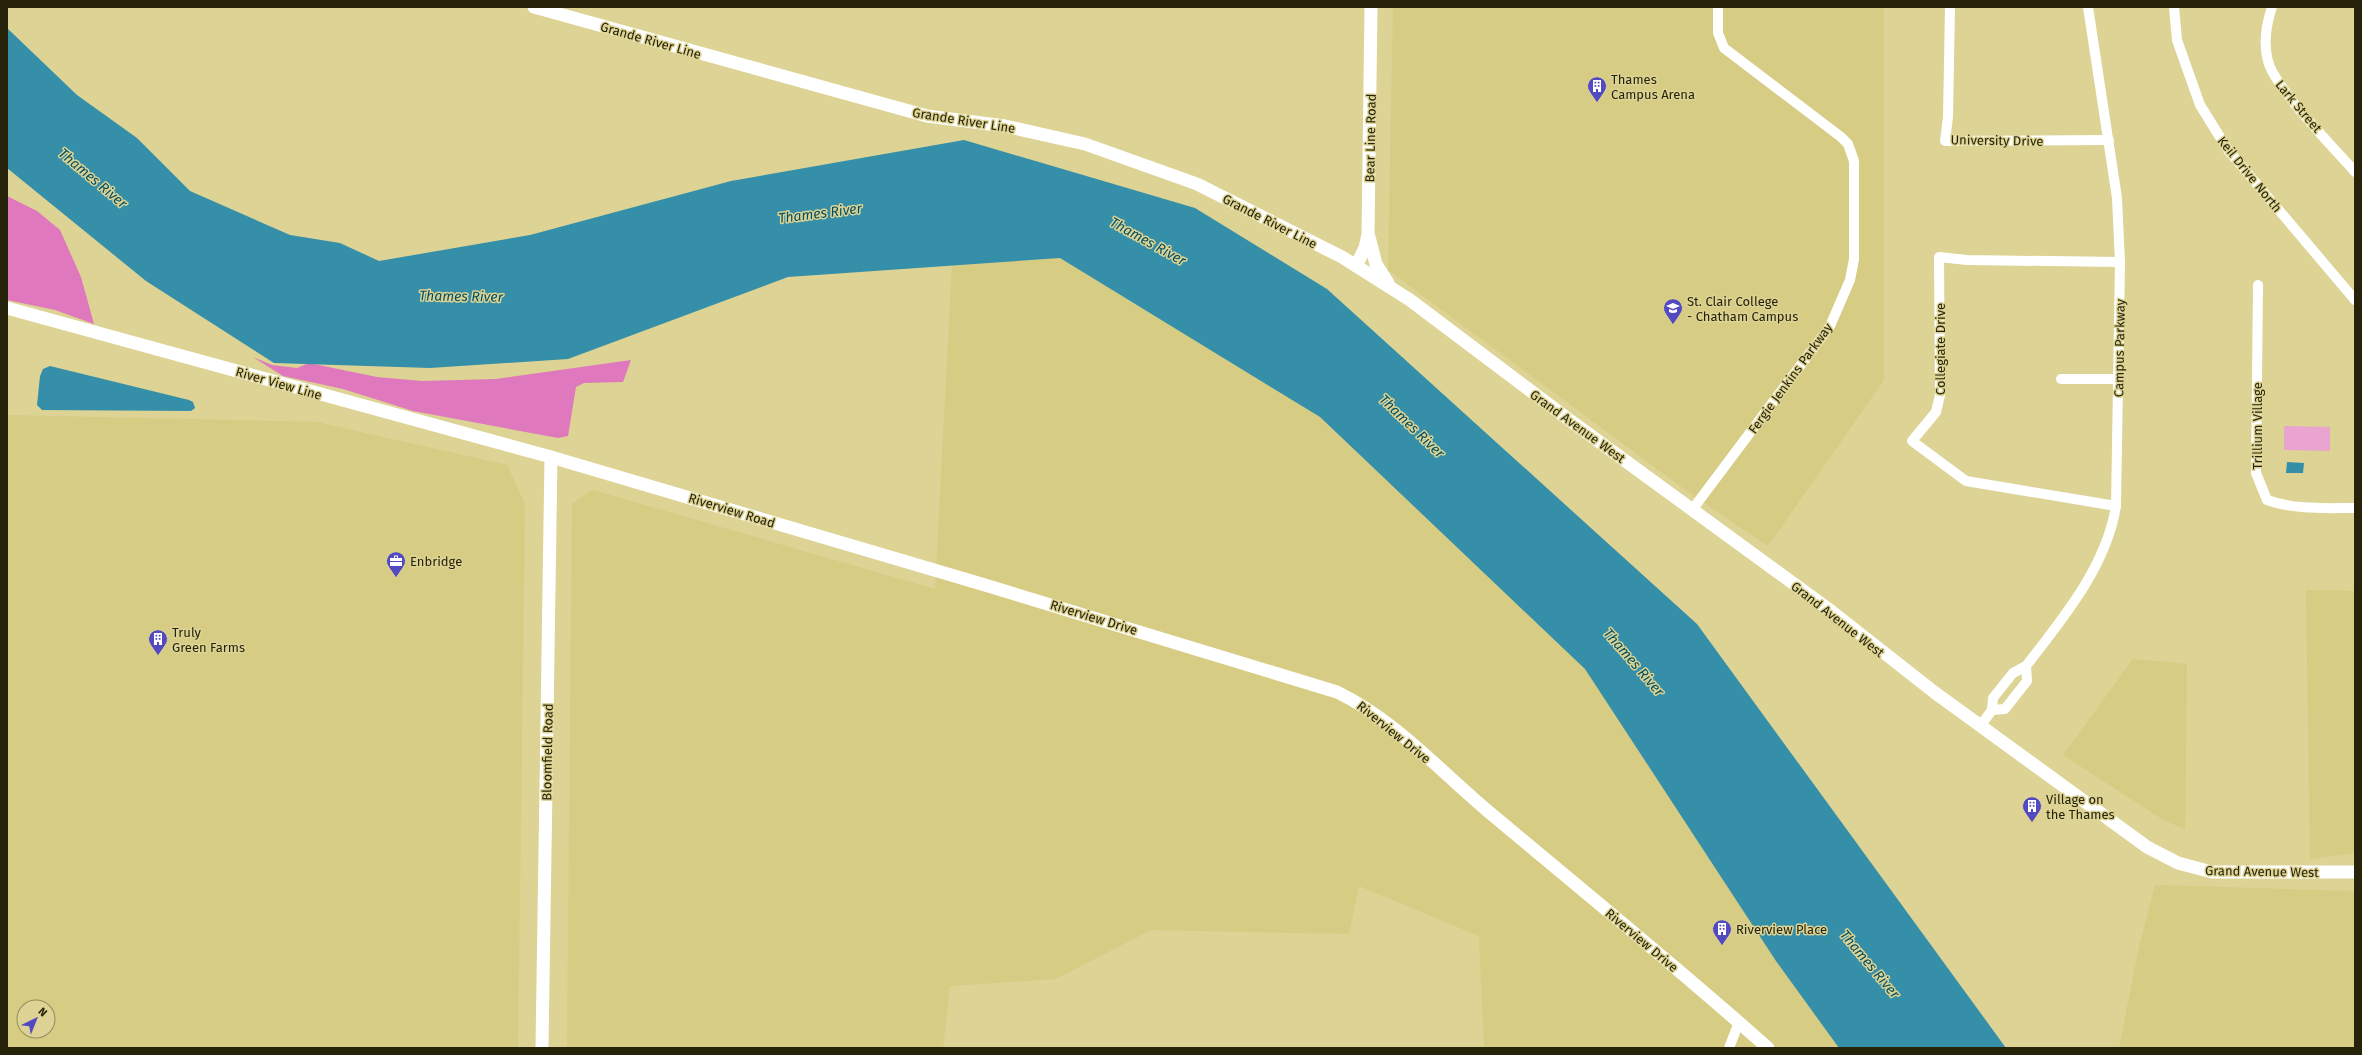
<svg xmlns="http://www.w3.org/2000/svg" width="2362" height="1055" font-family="'Fira Sans',sans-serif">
<rect width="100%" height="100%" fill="#dcd394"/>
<g fill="#d6cc84" fill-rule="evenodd">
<polygon points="1393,7 1884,7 1884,380 1768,546 1691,494 1388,270"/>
<polygon points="1060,258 1320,417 1585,669 1776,961 1839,1048 1484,1048 1479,936 1359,886 1349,934 1151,930 1056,979 950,986 943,1048 567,1048 572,503 593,490 935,589 952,266"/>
<path d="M 7,415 L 317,422 L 507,465 L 525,504 L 518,1048 L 7,1048 ZM 24,1007 L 48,1007 L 48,1031 L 24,1031 Z"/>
<polygon points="2306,590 2355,591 2355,853 2310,859"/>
<polygon points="2133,659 2187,664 2185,829 2165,821 2063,755"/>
<polygon points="2155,885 2355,891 2355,1048 2119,1048 2139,947"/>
</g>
<polygon fill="#e9a4d0" points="2284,426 2330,427 2330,451 2284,450"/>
<g fill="#df78bd">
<polygon points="7,196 37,211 60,230 81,277 94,324 55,310 7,300"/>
<polygon points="253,357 272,365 297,368 309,363 377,377 422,381 496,379 631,360 623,382 584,383 576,387 568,436 558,438 413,411 343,389 283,376"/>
</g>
<g fill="#368fa9">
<polygon points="7,28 77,95 137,138 190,191 290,235 340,243 379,261 530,235 731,181 964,140 1195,208 1327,289 1697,624 2006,1048 1839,1048 1776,961 1585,669 1320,417 1060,258 788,277 568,359 430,368 274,363 146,281 7,168"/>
<polygon points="50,366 189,400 193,402 195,408 191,411 42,410 37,405 40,376 43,369"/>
<polygon points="2287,462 2304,463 2303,473 2286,473"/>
</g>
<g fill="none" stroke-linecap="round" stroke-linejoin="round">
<g stroke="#fff" stroke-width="10">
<polyline points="1950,7 1948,117 1945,141 2109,140"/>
<polyline points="2174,7 2177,40 2200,105 2228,150 2355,300"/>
<path d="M 2272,7 C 2266,25 2263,43 2268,61 C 2274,87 2335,149 2355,172"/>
<path d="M 2258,285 L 2256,473 L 2267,500 C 2295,510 2326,508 2355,508"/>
<polyline points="2061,379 2119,379"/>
<polyline points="2116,506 1966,481 1912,441 1936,412 1940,395 1939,257 1967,260 2120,262"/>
<polyline points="1692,510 1830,326 1850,280 1854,259 1854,161 1848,144 1841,137 1724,48 1718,33 1718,7"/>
<polyline points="1992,710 2005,709 2027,681 2026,666"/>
<path d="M 1981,725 L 1992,710 L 1993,698 L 2013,673 L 2026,666 L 2033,657 C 2068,612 2107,563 2116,506 L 2120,262 L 2117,198 L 2088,7"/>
<polyline points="1729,1048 1739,1022"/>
</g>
<g stroke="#fff" stroke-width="13">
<polyline points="534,7 927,116 1005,126 1085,144 1197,184 1342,257 1410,300 1568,419 1831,611 1934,692 2147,847 2178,863 2212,872 2355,872"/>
<polyline points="1369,237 1376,264 1388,283"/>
<polyline points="1356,266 1365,248 1368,234 1371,7"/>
<path d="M 7,308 L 551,457 L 985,585 L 1337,692 C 1395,720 1440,771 1489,812 C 1582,890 1677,967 1768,1048"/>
<polyline points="542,1048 551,457"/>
</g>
</g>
<defs>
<symbol id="building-pin" viewBox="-11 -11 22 30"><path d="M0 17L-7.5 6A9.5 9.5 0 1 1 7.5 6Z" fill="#5349c1" stroke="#dcd394"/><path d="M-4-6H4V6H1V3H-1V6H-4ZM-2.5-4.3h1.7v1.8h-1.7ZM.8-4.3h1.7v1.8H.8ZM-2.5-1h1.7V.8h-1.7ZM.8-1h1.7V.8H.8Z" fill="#fff"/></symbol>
<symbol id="university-pin" viewBox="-11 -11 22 30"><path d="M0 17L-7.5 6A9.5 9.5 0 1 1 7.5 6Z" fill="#5349c1" stroke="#dcd394"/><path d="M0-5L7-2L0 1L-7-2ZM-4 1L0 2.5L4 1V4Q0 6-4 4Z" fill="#fff"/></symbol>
<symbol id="office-pin" viewBox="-11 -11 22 30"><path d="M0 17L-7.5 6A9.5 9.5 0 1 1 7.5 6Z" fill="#5349c1" stroke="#dcd394"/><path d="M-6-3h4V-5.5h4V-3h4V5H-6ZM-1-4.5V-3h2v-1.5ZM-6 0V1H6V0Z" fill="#fff"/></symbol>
</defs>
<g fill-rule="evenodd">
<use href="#building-pin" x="1586" y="75" width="22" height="30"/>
<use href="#university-pin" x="1662" y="297" width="22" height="30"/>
<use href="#office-pin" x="385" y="550" width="22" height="30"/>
<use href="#building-pin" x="147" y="628" width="22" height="30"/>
<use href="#building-pin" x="2021" y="795" width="22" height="30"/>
<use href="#building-pin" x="1711" y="918" width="22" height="30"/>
</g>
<g text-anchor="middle" stroke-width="3" stroke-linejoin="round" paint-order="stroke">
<g font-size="13" fill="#27230a" stroke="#dcd394">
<text transform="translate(651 40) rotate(16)" y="5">Grande River Line</text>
<text transform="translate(2299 106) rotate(50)" y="5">Lark Street</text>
<text transform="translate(964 120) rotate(9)" y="5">Grande River Line</text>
<text transform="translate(1370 138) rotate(-89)" y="5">Bear Line Road</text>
<text transform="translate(1997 140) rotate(1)" y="5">University Drive</text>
<text transform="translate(2250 174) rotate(51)" y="5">Keil Drive North</text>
<text transform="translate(1270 221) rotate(27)" y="5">Grande River Line</text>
<text transform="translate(2119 348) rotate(-89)" y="5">Campus Parkway</text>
<text transform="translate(1940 349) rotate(-90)" y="5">Collegiate Drive</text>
<text transform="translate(1790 378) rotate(-54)" y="5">Fergie Jenkins Parkway</text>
<text transform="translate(279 383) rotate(16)" y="5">River View Line</text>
<text transform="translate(1578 426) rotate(36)" y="5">Grand Avenue West</text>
<text transform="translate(2257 426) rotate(-90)" y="5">Trillium Village</text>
<text transform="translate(732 510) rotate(17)" y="5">Riverview Road</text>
<text transform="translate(1094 617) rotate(17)" y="5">Riverview Drive</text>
<text transform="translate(1838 619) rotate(38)" y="5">Grand Avenue West</text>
<text transform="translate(1394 732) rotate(39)" y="5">Riverview Drive</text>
<text transform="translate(547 752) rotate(-89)" y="5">Bloomfield Road</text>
<text transform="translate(2262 871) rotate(1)" y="5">Grand Avenue West</text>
<text transform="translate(1642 940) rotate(40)" y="5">Riverview Drive</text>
</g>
<g font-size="13" fill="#27230a" stroke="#dcd394" text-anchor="start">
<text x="1611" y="84">Thames<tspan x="1611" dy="15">Campus Arena</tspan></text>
<text x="1687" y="306">St. Clair College<tspan x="1687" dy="15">- Chatham Campus</tspan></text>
<text x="410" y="566">Enbridge</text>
<text x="172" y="637">Truly<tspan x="172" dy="15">Green Farms</tspan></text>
<text x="2046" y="804">Village on<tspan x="2046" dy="15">the Thames</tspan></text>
<text x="1736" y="934">Riverview Place</text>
</g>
<g font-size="14" font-style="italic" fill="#004f62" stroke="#dcd394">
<text transform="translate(93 178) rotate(40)" y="5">Thames River</text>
<text transform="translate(820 213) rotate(-7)" y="5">Thames River</text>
<text transform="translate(1148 241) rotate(29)" y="5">Thames River</text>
<text transform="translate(461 296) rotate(1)" y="5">Thames River</text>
<text transform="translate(1412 426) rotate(44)" y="5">Thames River</text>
<text transform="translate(1634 662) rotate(49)" y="5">Thames River</text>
<text transform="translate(1870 964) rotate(50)" y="5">Thames River</text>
</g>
</g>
<rect width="2362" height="1055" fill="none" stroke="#27230a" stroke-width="16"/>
<g transform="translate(36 1019) rotate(43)"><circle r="19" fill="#dcd394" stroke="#948d5d"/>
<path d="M0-3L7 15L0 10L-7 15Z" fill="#5349c1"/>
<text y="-6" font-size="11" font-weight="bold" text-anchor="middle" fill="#27230a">N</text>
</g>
</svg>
